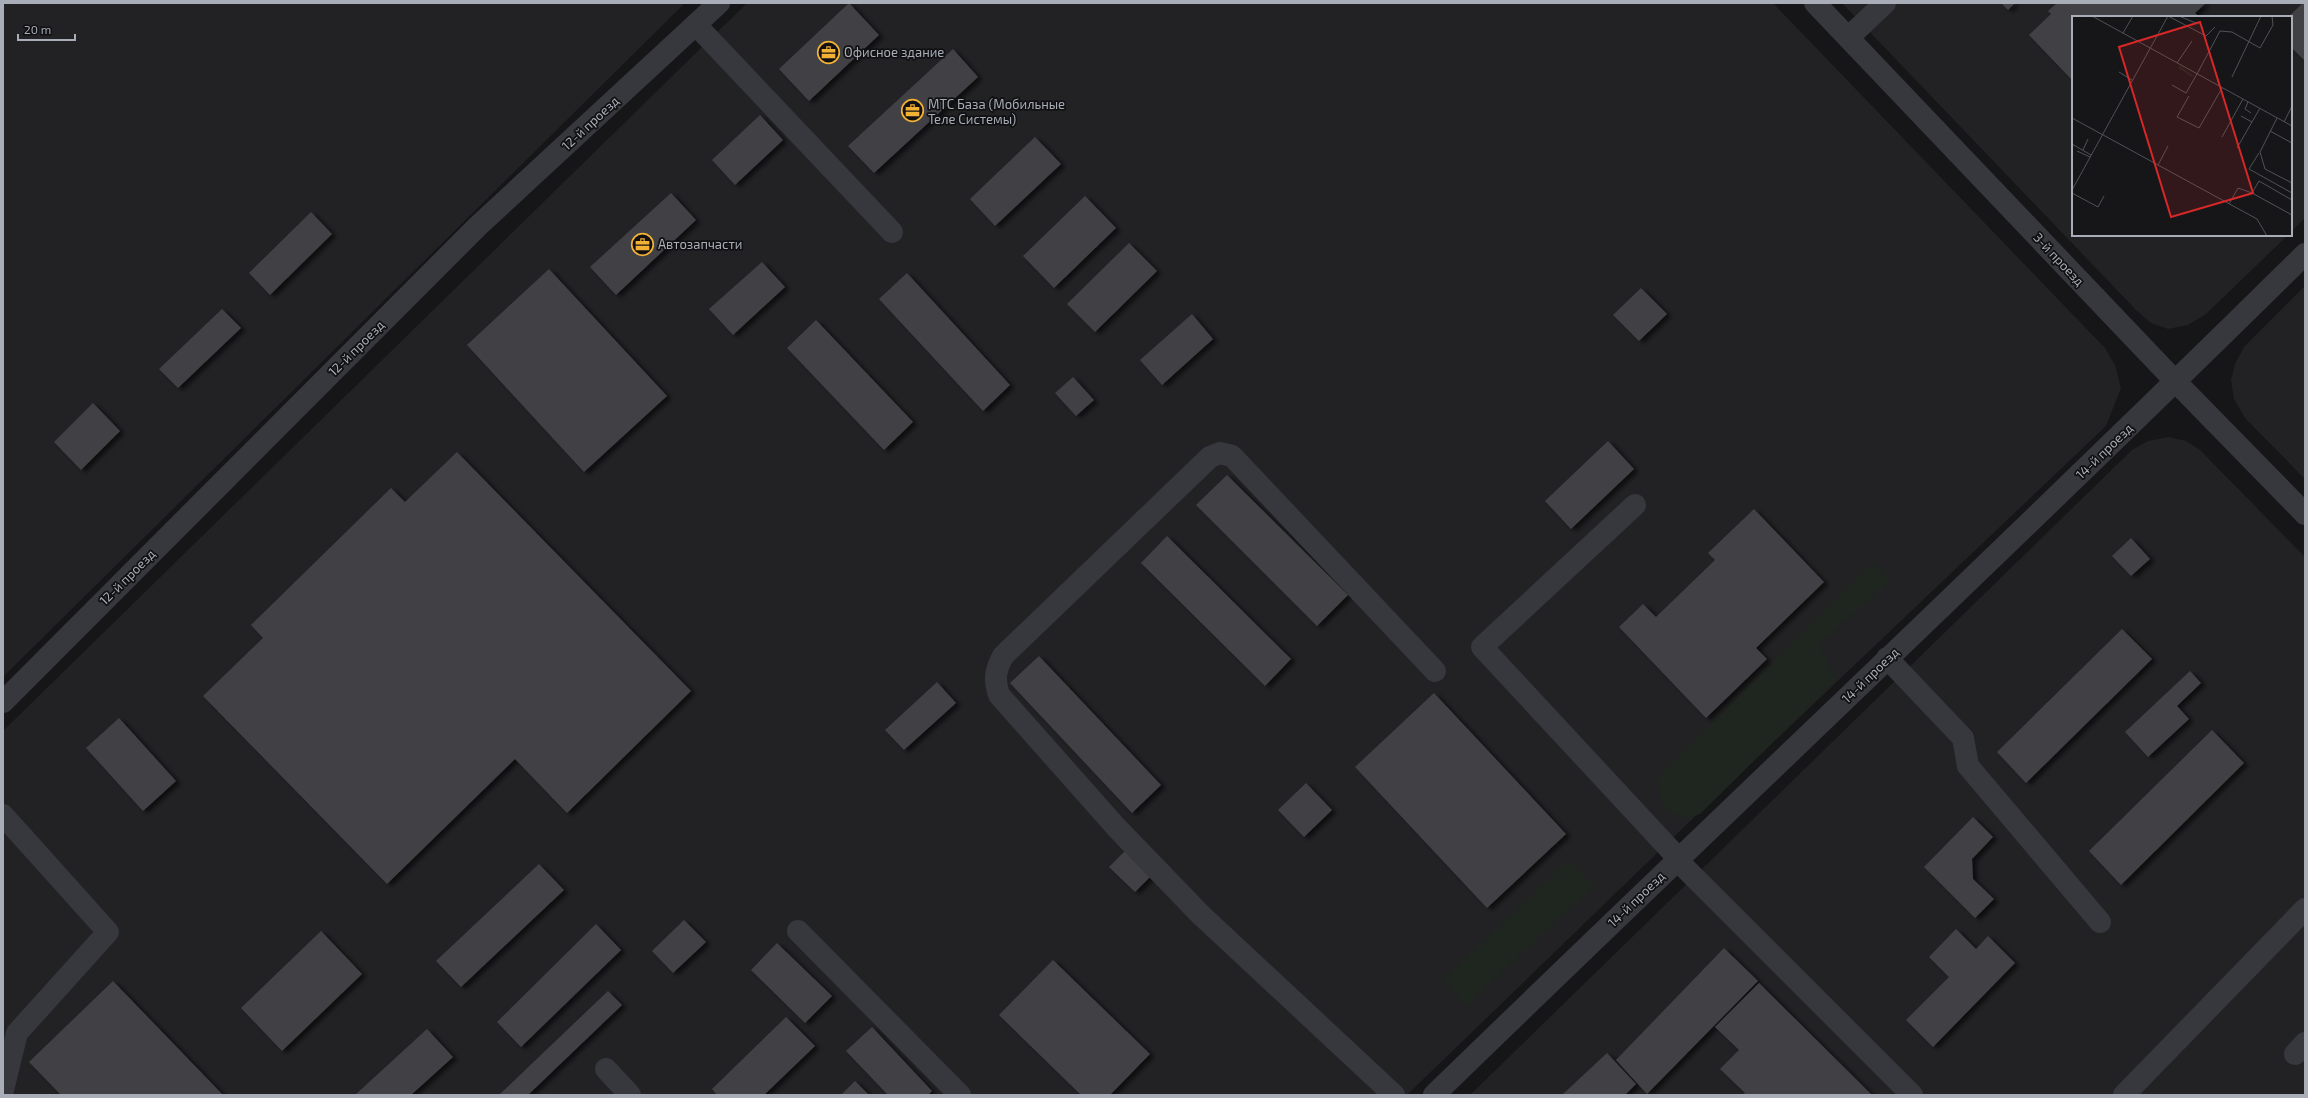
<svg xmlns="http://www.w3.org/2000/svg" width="2308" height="1098" font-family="'Exo 2',sans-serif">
<defs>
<filter id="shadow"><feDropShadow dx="4.5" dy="2.5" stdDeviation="2" flood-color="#0009"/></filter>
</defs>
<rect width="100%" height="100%" fill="#161618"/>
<g fill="#222225">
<polygon points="3,3 685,3 3,677"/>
<polygon points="747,3 1773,3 2105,348 2115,365 2121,388 2106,426 1683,828 1407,1095 3,1095 3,731"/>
<polygon points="1842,3 2305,3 2305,218 2291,232 2291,17 2073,17 2073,235 2288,235 2206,314 2188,325 2168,329 2151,323 2137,311"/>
<polygon points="2305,286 2305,479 2245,418 2234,399 2231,380 2235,364 2244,347"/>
<polygon points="2169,437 2186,441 2200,450 2305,557 2305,1095 1470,1095 2132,450 2148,441"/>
</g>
<g fill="#1e261f">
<polygon points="1873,562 1890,581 1819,644 1836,680 1700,814 1685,819 1665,809 1659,793 1657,778"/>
<polygon points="1568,860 1594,886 1466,1006 1443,980"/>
</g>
<g fill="#404145" filter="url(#shadow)">
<polygon points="849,3 879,35 809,101 779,69"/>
<polygon points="2001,3 2015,3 2008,10"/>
<polygon points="2057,3 2206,3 2195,13 2199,17 2073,17 2073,81 2029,35 2051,14 2048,11"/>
<polygon points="2303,3 2305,3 2305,61 2291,47 2291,17 2288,17"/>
<polygon points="953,49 978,77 874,173 848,146"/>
<polygon points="760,115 783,140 735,185 712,160"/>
<polygon points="1035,137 1061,164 995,226 970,199"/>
<polygon points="671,193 696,220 616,295 590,267"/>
<polygon points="1085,196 1116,228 1054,288 1023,256"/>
<polygon points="311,212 332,234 270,295 249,273"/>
<polygon points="1129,243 1157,271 1095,332 1067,304"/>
<polygon points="762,262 785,287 733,335 709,309"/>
<polygon points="549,269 667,396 584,472 467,345"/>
<polygon points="907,273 1010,385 983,411 879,299"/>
<polygon points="1641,288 1667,314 1639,341 1613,315"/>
<polygon points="222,309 241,328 178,388 159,369"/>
<polygon points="1192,314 1213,339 1162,385 1140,360"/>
<polygon points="816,320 913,422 884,450 787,348"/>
<polygon points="1073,377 1094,400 1076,416 1055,393"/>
<polygon points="93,403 120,431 81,470 54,442"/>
<polygon points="1608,441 1634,469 1571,529 1545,501"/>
<polygon points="457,452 691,691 567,813 515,759 387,884 203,696 263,638 251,625 391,488 405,502"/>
<polygon points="1227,475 1348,595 1317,626 1196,505"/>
<polygon points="1754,509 1824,582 1756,648 1767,659 1706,718 1619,627 1643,604 1656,617 1715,560 1708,553"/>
<polygon points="1167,536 1291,659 1265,686 1141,563"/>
<polygon points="2131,538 2150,559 2131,576 2112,556"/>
<polygon points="2122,629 2152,659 2026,783 1997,752"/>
<polygon points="1039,656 1161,785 1132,813 1010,683"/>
<polygon points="2190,671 2201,683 2177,706 2189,719 2148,757 2125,732"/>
<polygon points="937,682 956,703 904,750 885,730"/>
<polygon points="1434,693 1566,834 1487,908 1355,767"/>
<polygon points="119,718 176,781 143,811 86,748"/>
<polygon points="2212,730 2244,763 2121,885 2089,851"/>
<polygon points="1306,783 1332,810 1304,837 1278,810"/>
<polygon points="1973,817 1993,837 1972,859 1973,879 1994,899 1975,918 1924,867"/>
<polygon points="1125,851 1151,876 1135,892 1109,867"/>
<polygon points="539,864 564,890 461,987 436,961"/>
<polygon points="684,920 706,942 673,973 652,951"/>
<polygon points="596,924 621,950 521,1047 497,1022"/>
<polygon points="1956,929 1976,949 1988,936 2015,963 1933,1047 1906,1020 1949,977 1929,957"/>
<polygon points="321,931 362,974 282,1051 241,1008"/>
<polygon points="777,943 832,996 805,1023 751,970"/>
<polygon points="1724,948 1758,981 1647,1094 1616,1060"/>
<polygon points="1053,960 1150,1054 1110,1095 1081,1095 999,1015"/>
<polygon points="113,981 223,1095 61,1095 29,1062"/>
<polygon points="1759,983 1872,1095 1742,1095 1745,1093 1720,1069 1739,1050 1715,1027"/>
<polygon points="608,991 622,1005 528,1095 499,1095"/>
<polygon points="786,1017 815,1046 764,1095 717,1095 712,1089"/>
<polygon points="872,1027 932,1091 928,1095 888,1095 846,1051"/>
<polygon points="427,1029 453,1057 411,1095 355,1095"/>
<polygon points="1607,1053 1636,1084 1625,1095 1562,1095"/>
<polygon points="855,1081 869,1095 841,1095"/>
</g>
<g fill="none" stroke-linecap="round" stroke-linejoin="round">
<g stroke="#37383d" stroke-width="22">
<polyline points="1815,3 2176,382 2305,514"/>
<polyline points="696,25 892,232"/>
<polyline points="1849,37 1885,3"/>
<polyline points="1635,505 1482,647 1678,858"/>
<polyline points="1887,658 1963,738 1968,766 2100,922"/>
<polyline points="3,702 478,226 719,3"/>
<polyline points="3,815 108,932 17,1033 3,1090"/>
<polyline points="1676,859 1912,1095"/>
<polyline points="798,931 960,1095"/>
<polyline points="2295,1054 2305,1043"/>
<polyline points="606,1069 630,1095"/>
<path d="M 1394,1095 L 1200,914 L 1116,827 L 999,695 C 994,679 995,671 1003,656 L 1210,457 L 1220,453 L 1232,456 L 1435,671"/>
<path d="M 1434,1095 C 1723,814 2018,538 2305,254"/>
<polyline points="2124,1095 2305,909"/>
</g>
</g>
<defs>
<symbol id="office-ring" viewBox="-11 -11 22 22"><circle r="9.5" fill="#111113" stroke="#f2b134" stroke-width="1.5"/><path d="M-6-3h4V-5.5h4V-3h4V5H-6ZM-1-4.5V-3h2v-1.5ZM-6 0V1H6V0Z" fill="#f2b134"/></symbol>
</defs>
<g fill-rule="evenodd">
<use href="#office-ring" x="816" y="40" width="25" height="25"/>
<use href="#office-ring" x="900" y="98" width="25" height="25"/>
<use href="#office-ring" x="630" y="232" width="25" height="25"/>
</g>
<g text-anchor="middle" stroke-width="3.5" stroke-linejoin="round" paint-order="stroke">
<g font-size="13" fill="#a8adb8" stroke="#111113" text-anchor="start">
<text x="844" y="57">Офисное здание</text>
<text x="928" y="109">МТС База (Мобильные<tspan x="928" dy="15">Теле Системы)</tspan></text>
<text x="658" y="249">Автозапчасти</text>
</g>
<g font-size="13" fill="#a8adb8" stroke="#111113">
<text transform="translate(590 123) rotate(-43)" y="5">12-й проезд</text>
<text transform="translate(2059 259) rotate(47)" y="5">3-й проезд</text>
<text transform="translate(356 348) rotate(-45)" y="5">12-й проезд</text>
<text transform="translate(2104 451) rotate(-44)" y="5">14-й проезд</text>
<text transform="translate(127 577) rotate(-45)" y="5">12-й проезд</text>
<text transform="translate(1870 675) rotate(-44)" y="5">14-й проезд</text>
<text transform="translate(1636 899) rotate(-44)" y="5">14-й проезд</text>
</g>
</g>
<g transform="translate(2072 16)">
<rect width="220" height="220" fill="#161618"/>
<path d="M 100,48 L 106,52 L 108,50 L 122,60 L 120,61 Z" fill="#1e261f"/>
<path fill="none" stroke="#505258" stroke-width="1" d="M 20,0 L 220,110M 96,0 L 134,20 L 143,11M 107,0 L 126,8M 51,17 L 61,0M 105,47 L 120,25M 47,56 L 60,64M 125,58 L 148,15 L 160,16 L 188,32 L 201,9 L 200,0M 160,61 L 189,0M 100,69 L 114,77 L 125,58M 117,80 L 105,101 L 127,112 L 150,72M 176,86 L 173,93 L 179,97M 169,100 L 180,106M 0,102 L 185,203 L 195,220M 205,102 L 188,136 L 193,153 L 220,167M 212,106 L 220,90M 198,115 L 220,127M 150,121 L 171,83M 0,128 L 19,139M 165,132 L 188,92M 11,134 L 16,123M 5,135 L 18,141M 187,137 L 177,153 L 220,177M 86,149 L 96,130M 0,174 L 96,0M 0,177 L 26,191 L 32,180M 220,184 L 187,165 L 180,177 L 220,199M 157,188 L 166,172 L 180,177"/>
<path fill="#d62828" fill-opacity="0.15" stroke="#d62828" stroke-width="2" d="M 128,6 L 181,177 L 99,201 L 47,31 Z"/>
<rect width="220" height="220" fill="none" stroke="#a8adb8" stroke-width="2"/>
</g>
<rect width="2308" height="1098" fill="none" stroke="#a8adb8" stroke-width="8"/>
<path d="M18 34v6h57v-6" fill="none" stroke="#a8adb8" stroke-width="2"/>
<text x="24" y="34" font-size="12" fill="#a8adb8" stroke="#111113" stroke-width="3" paint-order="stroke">20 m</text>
</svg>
